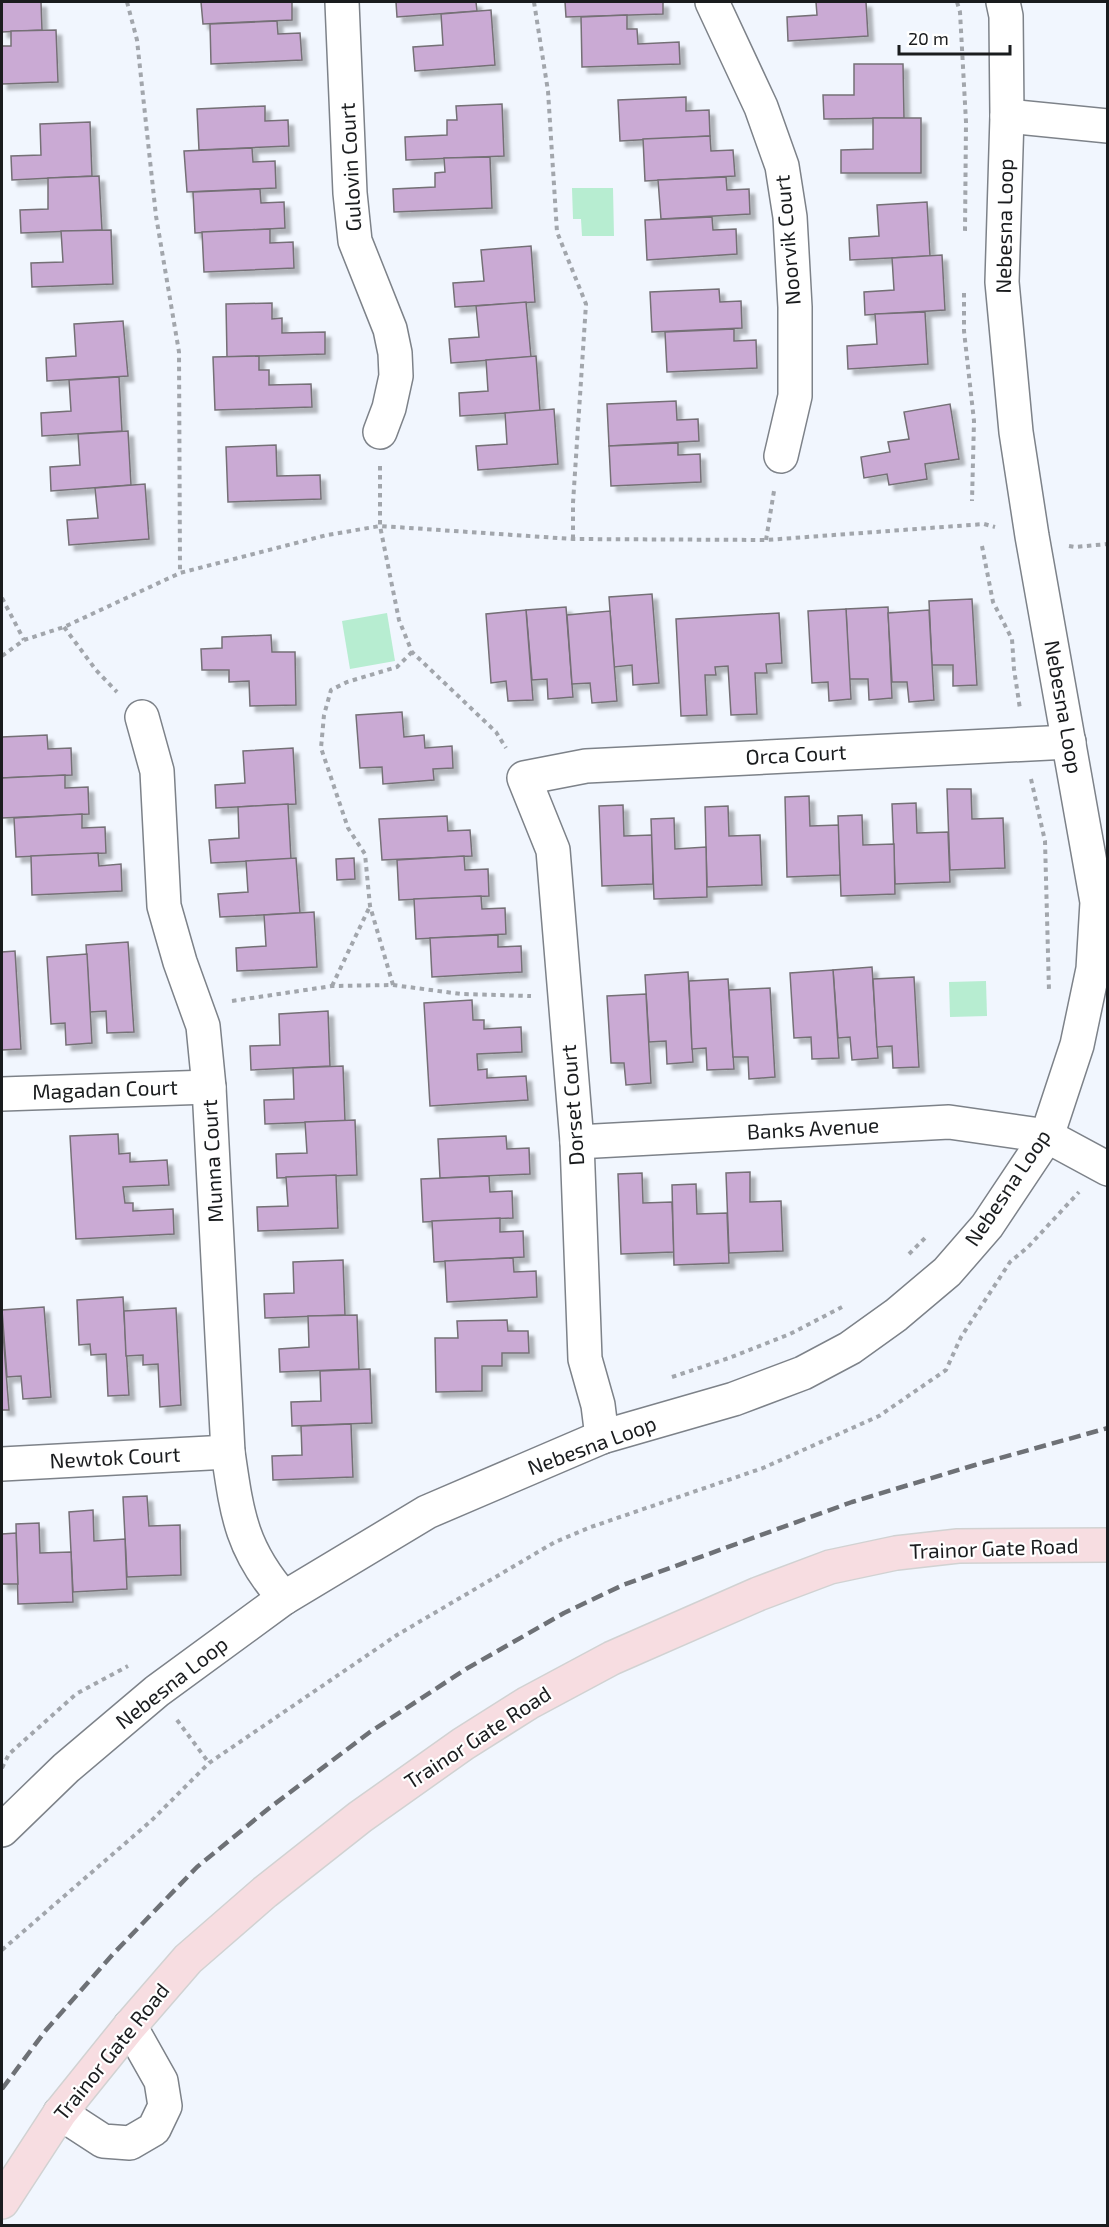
<svg xmlns="http://www.w3.org/2000/svg" width="1109" height="2227" font-family="'Exo 2',sans-serif">
<defs>
<filter id="shadow"><feDropShadow dx="5.5" dy="5.5" stdDeviation="1.5" flood-color="#0004"/></filter>
</defs>
<rect width="100%" height="100%" fill="#f1f6fe"/>
<g fill="#b7edd1">
<polygon points="572,188 613,188 614,236 582,236 581,219 573,219"/>
<polygon points="387,613 395,661 350,669 342,621"/>
<polygon points="986,981 987,1016 950,1017 949,982"/>
</g>
<g fill="#caaad4" stroke="#757076" stroke-width="1.5" filter="url(#shadow)">
<polygon points="2,2 41,2 42,30 2,32"/>
<polygon points="201,2 292,2 292,20 203,24"/>
<polygon points="396,2 476,2 477,11 397,17"/>
<polygon points="565,2 663,2 663,14 566,17"/>
<polygon points="816,2 866,2 868,36 788,41 787,17 817,15"/>
<polygon points="491,10 495,65 415,71 413,47 443,45 441,14"/>
<polygon points="627,15 627,29 637,29 638,44 679,42 680,64 582,67 581,17"/>
<polygon points="277,21 278,34 300,33 302,60 211,64 210,24"/>
<polygon points="56,30 58,82 2,84 2,46 11,46 11,31"/>
<polygon points="854,64 903,64 904,118 824,119 823,95 854,95"/>
<polygon points="686,97 686,111 709,110 710,136 620,141 618,100"/>
<polygon points="502,104 504,156 406,160 405,137 447,135 447,120 457,120 456,106"/>
<polygon points="265,106 265,121 288,120 289,146 199,150 197,109"/>
<polygon points="873,118 921,118 921,173 841,173 841,150 873,149"/>
<polygon points="90,122 92,176 12,180 11,156 41,155 40,124"/>
<polygon points="710,136 711,151 733,150 735,176 645,181 643,139"/>
<polygon points="252,148 253,162 275,161 276,188 187,192 184,151"/>
<polygon points="490,157 492,208 394,212 393,189 435,187 435,173 445,172 444,158"/>
<polygon points="99,176 102,230 21,233 20,210 48,209 48,178"/>
<polygon points="726,177 727,190 749,189 750,214 661,219 658,180"/>
<polygon points="260,189 261,203 284,202 285,228 195,233 193,192"/>
<polygon points="927,202 930,256 850,260 849,238 879,236 877,205"/>
<polygon points="712,217 713,230 736,229 737,254 647,260 645,220"/>
<polygon points="270,229 270,243 293,242 294,268 204,272 202,232"/>
<polygon points="111,230 113,284 32,287 31,263 63,262 61,231"/>
<polygon points="531,246 535,302 455,307 453,283 484,281 481,250"/>
<polygon points="942,255 945,310 865,315 864,292 894,290 892,258"/>
<polygon points="719,289 720,302 741,301 742,328 652,332 650,292"/>
<polygon points="526,302 531,357 451,363 449,339 479,337 476,306"/>
<polygon points="272,303 272,319 282,318 282,333 325,332 325,354 227,357 226,304"/>
<polygon points="925,312 928,364 848,369 847,346 877,344 875,314"/>
<polygon points="123,321 128,376 47,381 46,358 76,356 74,324"/>
<polygon points="734,329 734,341 756,340 757,368 667,372 665,332"/>
<polygon points="259,356 259,370 269,370 269,385 311,384 312,407 215,410 213,357"/>
<polygon points="536,356 540,411 460,416 459,393 488,391 486,360"/>
<polygon points="119,377 122,431 42,436 41,413 71,411 69,380"/>
<polygon points="676,401 677,420 698,419 699,441 609,446 607,404"/>
<polygon points="950,404 959,459 925,464 927,479 889,485 887,474 864,478 861,457 890,452 888,442 909,439 904,412"/>
<polygon points="554,409 558,464 478,470 476,446 507,444 505,413"/>
<polygon points="128,431 131,485 51,491 50,467 80,465 78,434"/>
<polygon points="678,443 678,455 700,454 701,482 611,486 609,446"/>
<polygon points="276,445 277,476 320,475 321,499 228,502 226,447"/>
<polygon points="145,484 149,539 69,545 67,520 98,518 95,488"/>
<polygon points="652,594 659,683 633,685 632,665 614,667 609,597"/>
<polygon points="972,599 977,685 953,686 953,665 932,665 929,601"/>
<polygon points="566,607 573,697 548,699 547,679 532,680 526,610"/>
<polygon points="888,607 892,698 869,700 868,679 849,679 846,609"/>
<polygon points="846,609 851,699 829,701 828,682 812,683 808,611"/>
<polygon points="526,610 533,700 508,701 506,681 491,683 486,614"/>
<polygon points="929,610 934,700 909,702 907,682 892,682 888,613"/>
<polygon points="610,611 617,701 592,703 590,683 572,684 567,615"/>
<polygon points="779,613 782,663 766,664 767,673 755,673 757,714 731,715 728,666 715,667 716,675 705,675 707,715 681,716 676,619"/>
<polygon points="271,635 272,652 295,652 296,705 250,706 249,681 229,682 229,670 202,670 201,649 222,648 222,637"/>
<polygon points="402,712 404,737 424,735 425,748 452,746 453,768 433,769 434,780 383,784 382,767 360,768 356,715"/>
<polygon points="47,735 48,749 71,748 72,775 2,778 2,737"/>
<polygon points="293,748 296,804 216,808 215,785 245,783 243,751"/>
<polygon points="65,775 65,788 88,787 89,814 2,818 2,778"/>
<polygon points="947,789 971,789 972,819 1003,818 1005,868 950,870"/>
<polygon points="809,796 810,826 839,825 840,875 787,877 785,797"/>
<polygon points="916,803 917,833 948,832 950,882 895,884 892,804"/>
<polygon points="288,804 291,859 211,863 209,840 239,838 238,807"/>
<polygon points="623,805 624,836 652,835 653,884 602,886 599,806"/>
<polygon points="728,806 729,836 760,835 762,885 707,887 705,807"/>
<polygon points="82,814 82,828 105,827 106,853 16,857 14,818"/>
<polygon points="862,815 863,845 894,844 895,894 841,896 838,816"/>
<polygon points="447,816 448,831 470,830 472,856 382,860 379,819"/>
<polygon points="674,818 675,849 706,847 707,897 654,899 651,819"/>
<polygon points="98,853 99,866 121,864 122,891 32,895 31,856"/>
<polygon points="464,856 465,870 488,869 489,896 399,900 397,860"/>
<polygon points="296,858 300,913 220,917 218,894 248,892 246,861"/>
<polygon points="354,858 355,879 337,880 336,859"/>
<polygon points="481,896 482,909 505,908 506,934 416,939 414,899"/>
<polygon points="314,912 317,967 237,971 236,948 266,946 264,915"/>
<polygon points="498,935 498,947 521,946 522,972 432,977 430,938"/>
<polygon points="128,942 134,1032 107,1033 106,1011 90,1012 86,945"/>
<polygon points="15,951 21,1049 2,1050 2,952"/>
<polygon points="87,954 92,1043 66,1045 65,1023 51,1024 47,957"/>
<polygon points="872,967 878,1058 852,1060 850,1037 838,1038 833,970"/>
<polygon points="833,970 839,1058 812,1059 811,1037 794,1038 790,973"/>
<polygon points="688,972 693,1062 667,1064 666,1041 649,1042 645,975"/>
<polygon points="914,977 919,1067 893,1068 892,1046 877,1047 873,979"/>
<polygon points="728,979 734,1069 707,1070 706,1048 692,1049 689,981"/>
<polygon points="770,988 775,1077 749,1079 748,1057 733,1057 729,990"/>
<polygon points="646,994 651,1083 626,1085 624,1063 611,1063 607,996"/>
<polygon points="472,1000 473,1020 484,1020 484,1029 521,1027 522,1052 477,1054 478,1070 487,1069 487,1078 526,1076 528,1100 430,1106 424,1003"/>
<polygon points="328,1011 330,1066 251,1070 250,1046 280,1045 279,1014"/>
<polygon points="343,1066 345,1121 265,1124 264,1100 294,1099 293,1068"/>
<polygon points="355,1120 357,1175 277,1178 276,1154 307,1153 305,1122"/>
<polygon points="118,1134 119,1154 130,1153 130,1162 167,1160 169,1185 123,1187 125,1203 133,1203 133,1211 173,1209 174,1234 76,1239 70,1136"/>
<polygon points="506,1136 507,1149 529,1148 530,1174 440,1178 438,1139"/>
<polygon points="750,1172 750,1202 781,1201 783,1251 729,1253 726,1173"/>
<polygon points="642,1173 643,1203 672,1202 674,1252 621,1254 618,1174"/>
<polygon points="336,1175 338,1228 258,1231 257,1207 288,1206 286,1177"/>
<polygon points="489,1176 490,1192 512,1191 513,1218 423,1222 421,1179"/>
<polygon points="696,1184 697,1214 727,1213 729,1263 674,1265 672,1185"/>
<polygon points="500,1218 500,1232 523,1231 524,1257 434,1262 432,1221"/>
<polygon points="513,1258 514,1272 536,1271 537,1297 447,1302 445,1261"/>
<polygon points="343,1260 345,1315 265,1318 264,1294 294,1293 293,1262"/>
<polygon points="123,1297 129,1395 108,1396 106,1354 91,1355 90,1344 79,1345 77,1300"/>
<polygon points="44,1307 51,1397 23,1399 21,1376 7,1377 2,1310"/>
<polygon points="176,1308 181,1405 160,1407 158,1364 143,1365 143,1355 126,1356 124,1311"/>
<polygon points="357,1315 359,1369 280,1372 279,1349 309,1347 308,1316"/>
<polygon points="2,1320 9,1410 2,1410"/>
<polygon points="507,1320 508,1331 528,1331 529,1353 502,1353 502,1366 482,1366 482,1391 436,1392 435,1338 458,1338 457,1321"/>
<polygon points="370,1369 372,1423 292,1426 291,1402 321,1401 320,1371"/>
<polygon points="351,1424 353,1477 273,1480 272,1456 302,1455 301,1426"/>
<polygon points="147,1496 149,1526 180,1525 181,1575 127,1577 123,1497"/>
<polygon points="93,1510 94,1541 125,1539 127,1589 73,1592 69,1512"/>
<polygon points="39,1523 40,1553 71,1552 73,1602 18,1604 16,1524"/>
<polygon points="16,1533 18,1584 2,1584 2,1534"/>
</g>
<g fill="none" stroke-linecap="round" stroke-linejoin="round">
<defs>
<g id="minor">
<polyline points="342,2 350,193 355,241 390,329 395,353 396,376 389,408 380,432"/>
<polyline points="712,2 761,107 782,166 790,217 795,307 795,396 781,456"/>
<polyline points="1007,116 1108,126"/>
<path d="M 142,717 L 157,771 L 164,906 L 180,962 L 203,1026 L 209,1087 L 228,1452 C 237,1514 241,1549 284,1598"/>
<polyline points="2,1094 209,1087"/>
<polyline points="577,1142 949,1122 1047,1136 1108,1169"/>
<polyline points="602,1437 598,1405 585,1359 577,1142 553,850 524,778 586,766 1069,742"/>
<polyline points="2,1464 228,1452"/>
<polyline points="2,1830 66,1768 157,1691 284,1598 427,1512 602,1437 734,1399 803,1373 850,1348 896,1315 947,1272 987,1226 1047,1136 1077,1045 1093,969 1097,902 1032,536 1016,432 1002,282 1007,116 1006,16 1003,2"/>
<polyline points="60,2113 103,2141 130,2143 154,2129 165,2106 161,2081 130,2026"/>
</g>
<polyline id="major" points="2,2202 60,2113 130,2026 188,1959 265,1892 360,1817 463,1744 528,1703 612,1658 758,1594 830,1567 896,1553 958,1546 1108,1545"/>
</defs>
<use href="#minor" stroke="#7d8289" stroke-width="36"/>
<use href="#major" stroke="#d1d2d2" stroke-width="36"/>
<g stroke="#a2a6ac" stroke-width="4" stroke-dasharray="4.5 4.5" stroke-linecap="butt">
<polyline points="127,2 137,40 156,216 179,352 180,573"/>
<polyline points="534,2 548,91 557,232 586,304 573,503 573,539"/>
<polyline points="957,2 960,12 966,122 965,231"/>
<polyline points="964,293 964,331 974,421 972,501"/>
<polyline points="380,466 380,526 399,620 412,652 496,732 506,748"/>
<polyline points="766,540 774,491"/>
<polyline points="982,546 993,602 1012,639 1014,669 1020,709"/>
<polyline points="1069,546 1075,547 1108,544"/>
<polyline points="2,598 24,640"/>
<polyline points="64,627 96,670 117,692"/>
<polyline points="2,656 24,640 64,627 180,573 327,535 380,526 573,539 766,540 984,524 995,527"/>
<polyline points="1031,779 1045,841 1049,991"/>
<polyline points="393,985 370,906 365,854 348,828 321,748 324,715 331,690 347,682 397,667 412,652"/>
<polyline points="332,986 370,906"/>
<polyline points="232,1001 332,986 393,985 461,994 531,996"/>
<polyline points="909,1254 927,1236"/>
<polyline points="672,1377 729,1358 790,1334 842,1307"/>
<polyline points="177,1720 209,1763"/>
<polyline points="2,1768 9,1754 76,1694 128,1666"/>
<polyline points="2,1950 151,1821 209,1763 397,1635 555,1542 591,1527 763,1468 879,1416 946,1370 961,1337 1010,1262 1028,1247 1079,1192"/>
</g>
<use href="#minor" stroke="#fff" stroke-width="33"/>
<use href="#major" stroke="#f7dde1" stroke-width="33"/>
<polyline stroke="#6e7176" stroke-width="4.5" stroke-dasharray="12 6" stroke-linecap="butt" points="2,2089 46,2030 113,1954 197,1867 268,1809 370,1732 466,1669 564,1613 623,1585 852,1502 975,1465 1108,1428"/>
</g>
<g text-anchor="middle" stroke-width="4.5" stroke-linejoin="round" paint-order="stroke">
<g font-size="21" fill="#1a1c1e" stroke="#fff">
<text transform="translate(351 167) rotate(-93)" y="7">Gulovin Court</text>
<text transform="translate(1005 226) rotate(-89)" y="7">Nebesna Loop</text>
<text transform="translate(788 240) rotate(-95)" y="7">Noorvik Court</text>
<text transform="translate(1063 707) rotate(80)" y="7">Nebesna Loop</text>
<text transform="translate(796 755) rotate(-3)" y="7">Orca Court</text>
<text transform="translate(105 1090) rotate(-2)" y="7">Magadan Court</text>
<text transform="translate(573 1105) rotate(-94)" y="7">Dorset Court</text>
<text transform="translate(813 1129) rotate(-3)" y="7">Banks Avenue</text>
<text transform="translate(213 1161) rotate(-93)" y="7">Munna Court</text>
<text transform="translate(1008 1188) rotate(-56)" y="7">Nebesna Loop</text>
<text transform="translate(592 1446) rotate(-20)" y="7">Nebesna Loop</text>
<text transform="translate(115 1458) rotate(-3)" y="7">Newtok Court</text>
<text transform="translate(994 1549) rotate(-2)" y="7">Trainor Gate Road</text>
<text transform="translate(172 1683) rotate(-38)" y="7">Nebesna Loop</text>
<text transform="translate(478 1738) rotate(-33)" y="7">Trainor Gate Road</text>
<text transform="translate(112 2052) rotate(-51)" y="7">Trainor Gate Road</text>
</g>
</g>
<rect width="1109" height="2227" fill="none" stroke="#1a1c1e" stroke-width="6"/>
<path d="M899 45v9h111v-9" fill="none" stroke="#1a1c1e" stroke-width="3"/>
<text x="908" y="45" font-size="18" fill="#1a1c1e" stroke="#ffffff" stroke-width="4.5" paint-order="stroke">20 m</text>
</svg>
